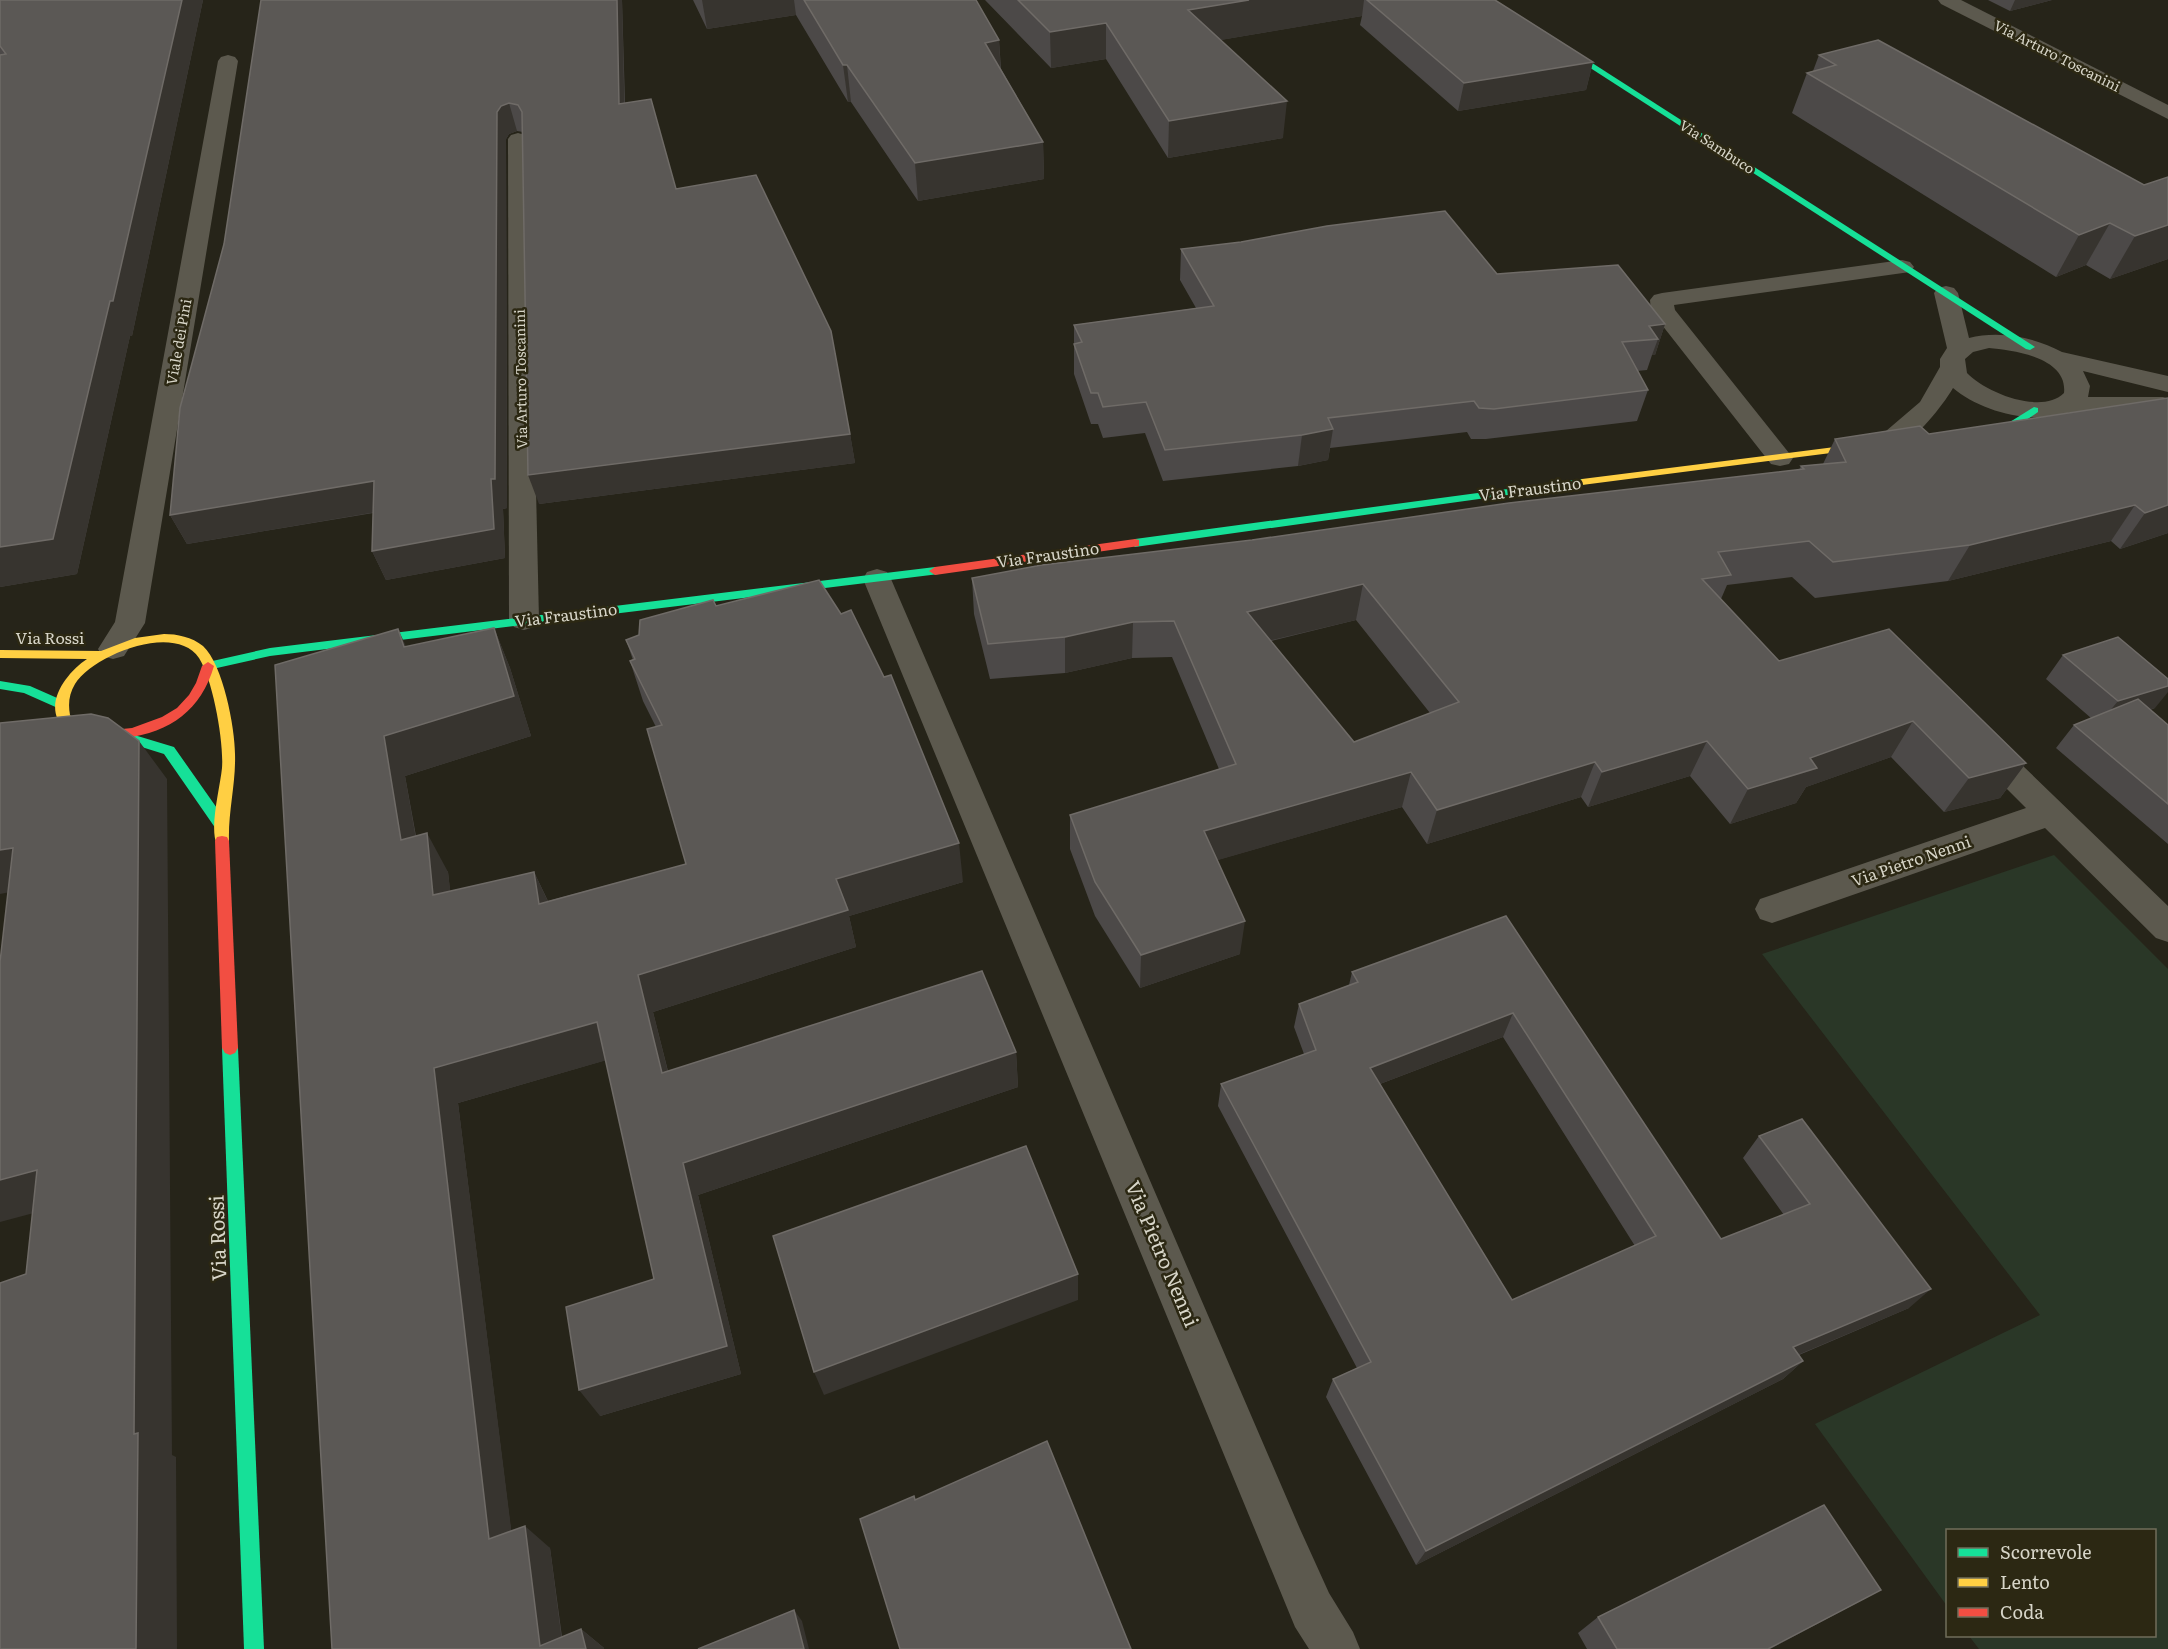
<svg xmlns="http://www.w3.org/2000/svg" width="2168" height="1649" font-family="Literata,serif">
<rect width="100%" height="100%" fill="#262419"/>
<polygon fill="#2a3727" points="2054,855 2168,969 2168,1649 1979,1649 1969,1636 2154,1636 2154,1530 1948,1530 1947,1606 1815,1424 2040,1315 1762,954"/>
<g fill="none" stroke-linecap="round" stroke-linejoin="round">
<g fill="#5c594e" fill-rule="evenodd">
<polygon points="877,569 887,572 891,579 1300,1529 1329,1593 1353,1632 1360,1649 1309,1649 1295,1627 863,579 867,572"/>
<polygon points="1983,734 1994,738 2168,906 2168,942 2156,938 2045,828 1772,923 1760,919 1755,909 1760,899 2026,808 1972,754 1967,746 1972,738"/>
</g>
<g fill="#5c594e" fill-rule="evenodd">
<polygon points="1938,0 1961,0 2168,105 2168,119 1941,4"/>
<polygon points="228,55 235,57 238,61 145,623 124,656 113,659 102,656 98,649 115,622 218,61 221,57"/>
<polygon points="518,133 525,135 528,139 539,620 534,627 524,630 514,627 509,620 508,139 511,135"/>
<polygon points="1902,260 1910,262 1914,267 1910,272 1674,305 1675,310 1793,458 1789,464 1780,466 1771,464 1651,311 1650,300 1654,295 1662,293"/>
<path d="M 1946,286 L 1954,288 L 1958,293 L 1969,338 C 1999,330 2034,337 2062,352 L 2168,376 L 2168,392 L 2083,371 L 2090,386 L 2088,397 L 2163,397 L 2168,399 L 2168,411 L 2071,412 C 2035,426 1981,412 1953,388 C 1942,407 1917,437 1898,448 C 1891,452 1885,450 1879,449 L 1875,443 L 1879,437 L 1920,402 L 1940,367 L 1940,359 L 1947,348 L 1934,293 L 1938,288 ZM 1989,348 C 2014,350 2068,358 2064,393 C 2042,415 1986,393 1967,373 L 1965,359 L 1973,352 Z"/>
</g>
<g fill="#16e098" fill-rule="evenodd">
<polygon points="1485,0 1494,0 2035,347 2030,350 2026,349"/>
<polygon points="2034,407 2038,408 2038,412 2012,430 1976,437 1971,434 1976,431 2005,425"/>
<polygon points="1582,479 1587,482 1586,484 1135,547 1129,543 1135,539"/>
<polygon points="935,567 939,568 941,571 939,574 270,656 208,670 202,666 208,662 270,648"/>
<polygon points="0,681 30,686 64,701 66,704 60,709 24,693 0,689"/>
<polygon points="121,731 174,747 226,821 228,825 226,829 216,829 164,754 116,739 115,736"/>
<polygon points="230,1041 235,1043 238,1048 264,1649 244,1649 222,1048 225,1043"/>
</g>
<g fill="#ffcf43" fill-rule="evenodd">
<polygon points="1874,442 1878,443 1878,447 1582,485 1577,482 1582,479"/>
<path d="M 164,634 C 177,634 192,637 203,646 C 223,664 235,728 235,754 C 236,783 228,812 229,841 L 227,845 L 217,845 C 209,828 220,788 222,768 C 224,742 213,680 199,658 C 175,622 93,655 75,684 C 69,694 68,704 70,715 L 78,725 L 102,732 L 103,735 L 102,738 L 97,740 C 87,738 74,737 66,730 C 40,707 66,673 87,659 L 0,658 L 0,650 L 101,651 L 135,638 Z"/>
</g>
<g fill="#f24e42" fill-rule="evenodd">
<polygon points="1135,539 1139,540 1139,546 935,575 929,571 935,567"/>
<path d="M 208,662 L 214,666 C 201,710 171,732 125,738 C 115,740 103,742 92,738 L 91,735 L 92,732 L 132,728 L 162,717 L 177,708 L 189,695 L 196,683 L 202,666 Z"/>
<polygon points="222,836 227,837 229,841 238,1048 235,1053 230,1055 225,1053 222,1048 215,841 217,837"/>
</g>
</g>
<g fill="#4c4948" fill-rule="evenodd">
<polygon points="0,0 203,0 132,336 130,336 77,574 0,587"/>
<polygon points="261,0 622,0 625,103 676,189 850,434 855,463 539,504 523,132 517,131 509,134 506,139 507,508 503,509 505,558 386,580 372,551 373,513 187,544 170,515 224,244"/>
<polygon points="693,0 976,0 999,40 1001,69 1043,142 1044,179 918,201 851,102 848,102 796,15 707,29"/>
<polygon points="985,0 1495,0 1593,62 1586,90 1458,111 1360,25 1362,16 1220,40 1283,138 1168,158 1106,59 1051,68"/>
<polygon points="1988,0 2052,0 2010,11"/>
<polygon points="1878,40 2168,259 2110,279 2086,265 2056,277 1792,113 1807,73 1813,71 1819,55"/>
<polygon points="1181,249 1497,274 1665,324 1655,355 1652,355 1647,370 1637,371 1648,390 1637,421 1486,439 1471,439 1467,432 1330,448 1328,460 1298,466 1163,481 1145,433 1103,438 1098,424 1091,424 1074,374 1074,325 1196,308 1180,280"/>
<path d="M 2168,398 L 2168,533 L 2120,549 L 2111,541 L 1948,581 L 1815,598 L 1792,577 L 1727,585 L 1721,599 L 1779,661 L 2026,763 L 2000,798 L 1944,812 L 1891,757 L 1806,787 L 1796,803 L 1730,824 L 1690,776 L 1588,807 L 1581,797 L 1427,844 L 1402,807 L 1217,860 L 1240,954 L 1140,988 L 1095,916 L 1070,849 L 1070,815 L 1219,769 L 1172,657 L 1132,658 L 1065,673 L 990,679 L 974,614 L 972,578 L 1252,540 L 1799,470 L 1801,466 L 1823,464 L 1835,439 L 1929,434 ZM 1356,620 L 1430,713 L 1354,742 L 1271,641 Z"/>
<polygon points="716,606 963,882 849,916 856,947 653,1012 668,1071 1016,1052 1018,1087 698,1195 741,1374 600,1416 654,1279 606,1060 458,1103 511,1531 550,1548 562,1637 581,1629 604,1648 604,1649 332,1649 406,647 494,628 510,668 531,736 405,776 416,836 448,872 450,891 534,872 548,901 686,864 656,727 643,701 630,661 633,660 626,640"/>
<polygon points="2063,655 2155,708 2150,710 2168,725 2168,844 2056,748 2074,725 2091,718 2046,679"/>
<path d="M 1506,916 L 1721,1239 L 1784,1215 L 1743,1158 L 1759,1136 L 1909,1308 L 1799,1355 L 1803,1361 L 1783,1379 L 1416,1565 L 1326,1397 L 1333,1379 L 1357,1368 L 1218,1106 L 1221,1084 L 1304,1054 L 1294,1027 L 1299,1004 L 1349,985 L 1352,972 ZM 1503,1037 L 1635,1246 L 1512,1300 L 1380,1084 Z"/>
<polygon points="1881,1590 1770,1649 1587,1649 1578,1633 1598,1617"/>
</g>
<g fill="#37342f">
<polygon points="182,0 203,0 132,336 130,336 77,574 0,587 0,547"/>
<polygon points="617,0 622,0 625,131 619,104"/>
<polygon points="702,0 794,0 796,15 707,29"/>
<polygon points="1249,0 1364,0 1362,16 1186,46 1188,10"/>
<polygon points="2015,0 2052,0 2010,11"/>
<polygon points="1106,23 1106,59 1051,68 1050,32"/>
<polygon points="999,40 1001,77 985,43"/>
<polygon points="1593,62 1586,90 1458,111 1464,83"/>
<polygon points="843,65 847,65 851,102 848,102"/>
<polygon points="1287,101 1283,138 1168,158 1169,121"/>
<polygon points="509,103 517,131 509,134 506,139 507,508 503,509 505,558 386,580 372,551 491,479 497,112 501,106"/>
<polygon points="1043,142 1044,179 918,201 915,163"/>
<polygon points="2110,223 2086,265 2056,277 2079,235"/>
<polygon points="2168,225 2168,259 2110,279 2135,236"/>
<polygon points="1665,324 1655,355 1652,355 1658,339 1649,326"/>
<polygon points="1333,429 1328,460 1298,466 1302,435"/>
<polygon points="850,434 855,463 539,504 528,475"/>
<polygon points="374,481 388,510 187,544 170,515"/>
<polygon points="2135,505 2111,541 1948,581 1970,545"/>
<polygon points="2168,505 2168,533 2120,549 2145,513"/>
<polygon points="1363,584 1356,620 1243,647 1247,612"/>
<polygon points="1133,622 1132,658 1065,673 1065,637"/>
<polygon points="494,628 510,668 531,736 405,776 423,879 401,840 384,736"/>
<polygon points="398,629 417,670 404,647"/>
<polygon points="2168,686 2168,692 2155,708 2099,724 2118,701"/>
<polygon points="1913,721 1891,757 1806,787 1796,803 1730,824 1748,789 1810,758"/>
<polygon points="139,741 167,779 172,1455 176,1457 177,1649 136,1649 134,1434"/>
<polygon points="1707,741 1690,776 1588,807 1602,772"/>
<polygon points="1595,762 1581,797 1427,844 1437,810"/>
<polygon points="2026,763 2000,798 1944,812 1969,778"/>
<polygon points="1411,772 1402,807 1201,865 1204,831"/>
<polygon points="427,833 448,872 455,932 433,895"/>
<polygon points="959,843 963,882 849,916 856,947 653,1012 677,1108 662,1073 638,975 836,879"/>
<polygon points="13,848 46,885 0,894 0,850"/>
<polygon points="534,872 552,910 539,904"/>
<polygon points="1245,921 1240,954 1140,988 1141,955"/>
<polygon points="1513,1013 1503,1037 1364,1090 1370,1068"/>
<polygon points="597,1022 614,1058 458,1103 515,1560 489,1539 434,1068"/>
<polygon points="1016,1052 1018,1087 698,1195 741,1374 600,1416 579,1390 727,1346 683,1163"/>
<polygon points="37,1170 75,1202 0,1222 0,1180"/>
<polygon points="1078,1274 1078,1300 824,1395 814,1372"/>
<polygon points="1931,1289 1909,1308 1774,1365 1793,1347"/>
<polygon points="1803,1361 1783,1379 1416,1565 1426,1551"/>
<polygon points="525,1526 550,1548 563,1649 540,1646"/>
<polygon points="1881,1590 1770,1649 1768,1649"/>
<polygon points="794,1610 802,1621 809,1649 804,1649"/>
<polygon points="581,1629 604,1648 604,1649 586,1649"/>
</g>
<g fill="#5b5855" stroke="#6f6b67" stroke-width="1.5" fill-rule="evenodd">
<polygon points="0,0 182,0 113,301 110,301 53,539 0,547 0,55 6,54 0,46"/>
<polygon points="261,0 617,0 619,104 651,99 676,189 756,175 831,331 850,434 528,475 522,112 518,105 509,103 501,106 497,112 495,479 491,479 494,529 372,551 374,481 170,515 180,408 224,244"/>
<polygon points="804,0 976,0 999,40 985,43 1043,142 915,163 847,65 843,65"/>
<polygon points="1018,0 1249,0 1188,10 1287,101 1169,121 1106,23 1050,32"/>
<polygon points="1367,0 1495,0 1593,62 1464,83"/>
<polygon points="1878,40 2144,185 2168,177 2168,225 2135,236 2110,223 2079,235 1807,73 1836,65 1819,55"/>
<polygon points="1445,211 1497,274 1618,265 1665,324 1649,326 1658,339 1622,342 1648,390 1494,409 1479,408 1474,401 1328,418 1333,429 1302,435 1165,450 1146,402 1103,407 1098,393 1091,393 1074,344 1082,342 1074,325 1214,306 1181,249 1241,242 1327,226"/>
<path d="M 2168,398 L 2168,505 L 2145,513 L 2135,505 L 1970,545 L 1833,562 L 1809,541 L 1718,552 L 1731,575 L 1702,579 L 1779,661 L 1889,629 L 2026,763 L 1969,778 L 1913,721 L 1810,758 L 1817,768 L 1748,789 L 1707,741 L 1602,772 L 1595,762 L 1437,810 L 1411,772 L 1204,831 L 1245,921 L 1141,955 L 1095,882 L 1070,815 L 1236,764 L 1174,621 L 1133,622 L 1065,637 L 988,644 L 972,578 L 1042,565 L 1252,540 L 1509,503 L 1804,469 L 1801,466 L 1846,462 L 1835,439 L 1920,426 L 1929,434 ZM 1363,584 L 1459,702 L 1354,742 L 1247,612 Z"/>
<polygon points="819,580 841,614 851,610 884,677 891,675 959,843 836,879 848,910 638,975 662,1073 982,971 1016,1052 683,1163 727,1346 579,1390 566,1307 654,1279 597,1022 434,1068 489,1539 525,1526 540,1646 581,1629 586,1649 332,1649 275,665 398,629 404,647 494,628 514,696 384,736 401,840 427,833 433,895 534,872 539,904 686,864 647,729 662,725 630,661 635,659 626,640 639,635 640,620 713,600 716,606"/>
<polygon points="2118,637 2168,679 2168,686 2118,701 2063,655"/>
<polygon points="2138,699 2168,725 2168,804 2074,725"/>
<polygon points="91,714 108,718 139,741 134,1434 138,1433 136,1649 0,1649 0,1283 26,1274 37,1170 0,1180 0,962 13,848 0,850 0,723"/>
<path d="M 1506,916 L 1721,1239 L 1810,1204 L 1759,1136 L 1802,1119 L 1931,1289 L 1793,1347 L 1803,1361 L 1426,1551 L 1333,1379 L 1371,1362 L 1221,1084 L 1316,1050 L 1299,1004 L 1358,982 L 1352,972 ZM 1513,1013 L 1656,1236 L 1512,1300 L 1370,1068 Z"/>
<polygon points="1026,1146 1078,1274 814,1372 773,1236"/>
<polygon points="1047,1441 1131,1649 900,1649 860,1519 914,1496 915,1500"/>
<polygon points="1824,1505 1881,1590 1768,1649 1617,1649 1598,1617"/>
<polygon points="794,1610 804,1649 698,1649"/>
</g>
<g text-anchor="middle" stroke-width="5" stroke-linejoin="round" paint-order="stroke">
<g font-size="14" fill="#d7d5c8" stroke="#2c2813">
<text transform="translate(2057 56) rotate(27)" y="5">Via Arturo Toscanini</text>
<text transform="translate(1717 147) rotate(33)" y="5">Via Sambuco</text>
<text transform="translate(179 342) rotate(-80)" y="5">Viale dei Pini</text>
<text transform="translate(521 379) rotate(-91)" y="5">Via Arturo Toscanini</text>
</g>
<g font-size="16" fill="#d7d5c8" stroke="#2c2813">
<text transform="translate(1530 489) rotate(-7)" y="6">Via Fraustino</text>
<text transform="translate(1048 555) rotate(-8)" y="6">Via Fraustino</text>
<text transform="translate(566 615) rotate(-7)" y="6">Via Fraustino</text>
<text x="50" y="644">Via Rossi</text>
<text transform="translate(1911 861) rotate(-19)" y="6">Via Pietro Nenni</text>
</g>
<g font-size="20" fill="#d7d5c8" stroke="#2c2813">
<text transform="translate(218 1238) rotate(-92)" y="7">Via Rossi</text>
<text transform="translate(1162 1254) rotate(67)" y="7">Via Pietro Nenni</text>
</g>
</g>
<rect x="1946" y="1529" width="210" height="108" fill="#2c2813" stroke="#706d5b" stroke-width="1.5"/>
<rect x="1958" y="1548" width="30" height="9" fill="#16e098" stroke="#706d5b" stroke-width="1.5"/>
<text x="2000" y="1559" font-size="18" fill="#d7d5c8">Scorrevole</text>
<rect x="1958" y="1578" width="30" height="9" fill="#ffcf43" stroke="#706d5b" stroke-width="1.5"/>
<text x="2000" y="1589" font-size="18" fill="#d7d5c8">Lento</text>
<rect x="1958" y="1608" width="30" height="9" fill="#f24e42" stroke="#706d5b" stroke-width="1.5"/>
<text x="2000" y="1619" font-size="18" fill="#d7d5c8">Coda</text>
</svg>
